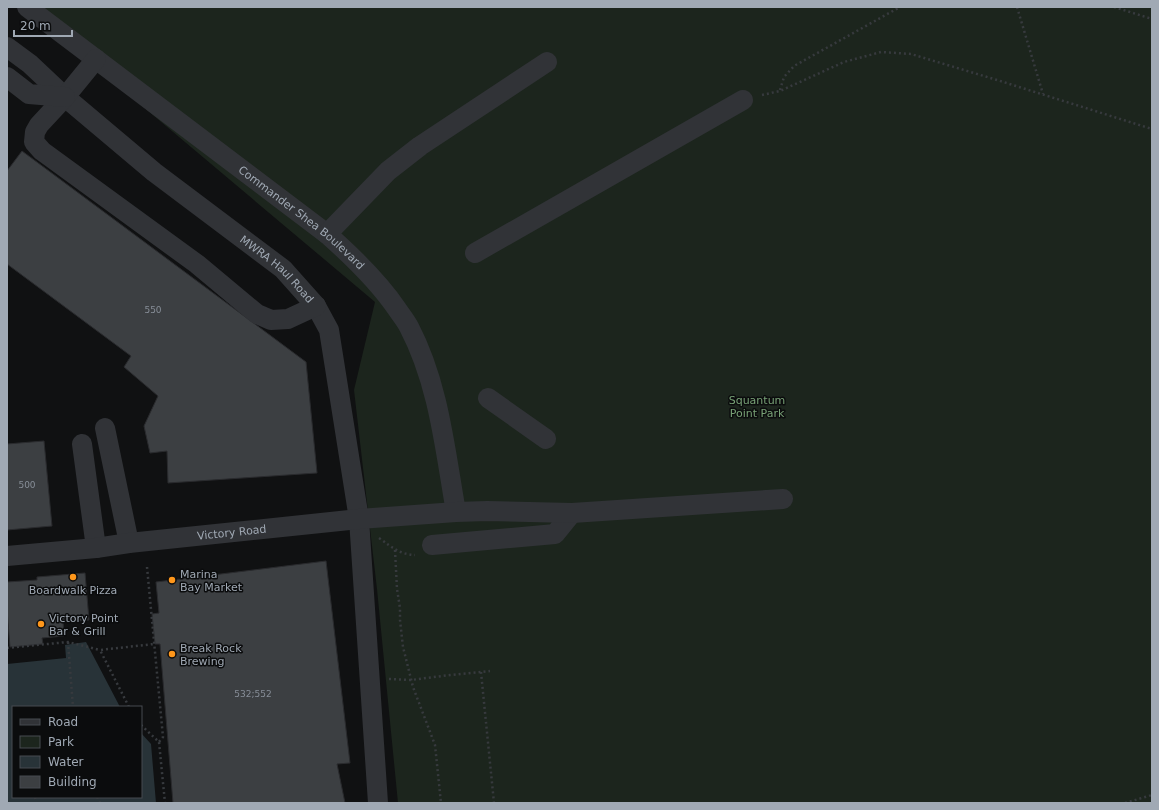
<svg xmlns="http://www.w3.org/2000/svg" width="1159" height="810" font-family="'DejaVu Sans',sans-serif">
<rect width="100%" height="100%" fill="#101112"/>
<polygon fill="#1c251d" points="16,7 1152,7 1152,803 398,803 377,589 354,390 375,302 59,36"/>
<polygon fill="#283338" points="86,642 120,707 13,707 13,797 141,797 141,733 151,744 156,803 7,803 7,664 66,658 65,645"/>
<g fill="#3c3f42" stroke="#2a2b2e">
<polygon points="22,151 306,362 317,473 168,483 167,451 150,453 144,426 158,396 124,367 131,356 7,264 7,171"/>
<polygon points="44,441 52,526 7,530 7,444"/>
<polygon points="326,561 350,763 337,764 345,803 173,803 160,644 155,644 152,614 159,613 156,582"/>
<polygon points="85,573 89,620 63,622 64,636 42,638 43,644 10,647 7,610 7,582 37,580 37,577"/>
</g>
<g fill="none" stroke-linecap="round" stroke-linejoin="round">
<g stroke="#373a3e" stroke-width="2.5" stroke-dasharray="2 3" stroke-linecap="butt">
<polyline points="1017,7 1043,94"/>
<polyline points="1114,7 1152,19"/>
<polyline points="780,90 784,77 794,66 900,7"/>
<polyline points="762,95 780,91 844,62 881,52 911,54 997,80 1152,129"/>
<path d="M 379,538 C 392,547 398,554 415,555"/>
<polyline points="395,550 397,589 400,608 400,620 403,647 413,687 435,745 441,803"/>
<polyline points="147,567 163,737 159,742"/>
<polyline points="68,642 73,707"/>
<polyline points="7,648 68,642 100,650"/>
<polyline points="481,672 494,803"/>
<polyline points="389,679 411,680 450,675 490,671"/>
<polyline points="129,707 100,650 154,644"/>
<polyline points="141,725 159,742 165,803"/>
<polyline points="35,797 36,803"/>
<polyline points="97,797 100,803"/>
<polyline points="1125,803 1152,795"/>
</g>
<g stroke="#313337" stroke-width="20">
<path id="s1" d="M 27,7 L 327,234 C 353,257 378,281 397,309 C 401,315 406,321 409,327 C 439,384 445,450 456,512"/>
<path id="s2" d="M 7,47 L 30,64 L 65,97 L 154,172 L 283,269 L 316,306 L 329,330 L 359,519 L 378,803"/>
<polyline points="96,59 65,97 39,125 35,132 34,142 42,151 197,264 257,314 271,320 288,319 316,306"/>
<polyline points="7,77 29,94 65,97"/>
<polyline points="327,234 388,171 420,146 547,62"/>
<polyline points="475,253 743,100"/>
<polyline points="488,398 546,439"/>
<polyline points="105,428 129,543"/>
<polyline points="82,444 96,548"/>
<polyline points="432,545 555,534 572,513"/>
<path id="s3" d="M 7,556 L 96,548 L 129,543 L 359,519 L 456,512 L 487,511 L 572,513 L 783,499"/>
</g>
</g>
<g fill="#ff971b" stroke="#0b0c0d" stroke-width="1.5">
<circle cx="73" cy="577" r="4"/>
<circle cx="172" cy="580" r="4"/>
<circle cx="41" cy="624" r="4"/>
<circle cx="172" cy="654" r="4"/>
</g>
<g text-anchor="middle" stroke-width="3" stroke-linejoin="round" paint-order="stroke">
<g font-size="9" fill="#878e98">
<text x="153" y="313">550</text>
<text x="27" y="488">500</text>
<text x="253" y="697">532;552</text>
</g>
<g font-size="11" fill="#a0a9b4" stroke="#0b0c0d">
<text dy="4" stroke="none"><textPath href="#s1" startOffset="346">Commander Shea Boulevard</textPath></text>
<text dy="4" stroke="none"><textPath href="#s2" startOffset="350">MWRA Haul Road</textPath></text>
<text dy="4" stroke="none"><textPath href="#s3" startOffset="226">Victory Road</textPath></text>
</g>
<g font-size="11" fill="#78a176" stroke="#0b0c0d">
<text x="757" y="404">Squantum<tspan x="757" dy="13">Point Park</tspan></text>
</g>
<g font-size="11" fill="#a0a9b4" stroke="#0b0c0d" text-anchor="start">
<text x="180" y="578">Marina<tspan x="180" dy="13">Bay Market</tspan></text>
<text x="73" y="594" text-anchor="middle">Boardwalk Pizza</text>
<text x="49" y="622">Victory Point<tspan x="49" dy="13">Bar &amp; Grill</tspan></text>
<text x="180" y="652">Break Rock<tspan x="180" dy="13">Brewing</tspan></text>
</g>
</g>
<rect width="1159" height="810" fill="none" stroke="#a0a9b4" stroke-width="16"/>
<rect x="12" y="706" width="130" height="92" fill="#0b0c0d" stroke="#474b50"/>
<rect x="20" y="719" width="20" height="6" fill="#313337" stroke="#474b50"/>
<text x="48" y="726" font-size="12" fill="#a0a9b4">Road</text>
<rect x="20" y="736" width="20" height="12" fill="#1c251d" stroke="#474b50"/>
<text x="48" y="746" font-size="12" fill="#a0a9b4">Park</text>
<rect x="20" y="756" width="20" height="12" fill="#283338" stroke="#474b50"/>
<text x="48" y="766" font-size="12" fill="#a0a9b4">Water</text>
<rect x="20" y="776" width="20" height="12" fill="#3c3f42" stroke="#474b50"/>
<text x="48" y="786" font-size="12" fill="#a0a9b4">Building</text>
<path d="M14 30v6h58v-6" fill="none" stroke="#a0a9b4" stroke-width="2"/>
<text x="20" y="30" font-size="12" fill="#a0a9b4" stroke="#0b0c0d" stroke-width="3" paint-order="stroke">20 m</text>
</svg>
